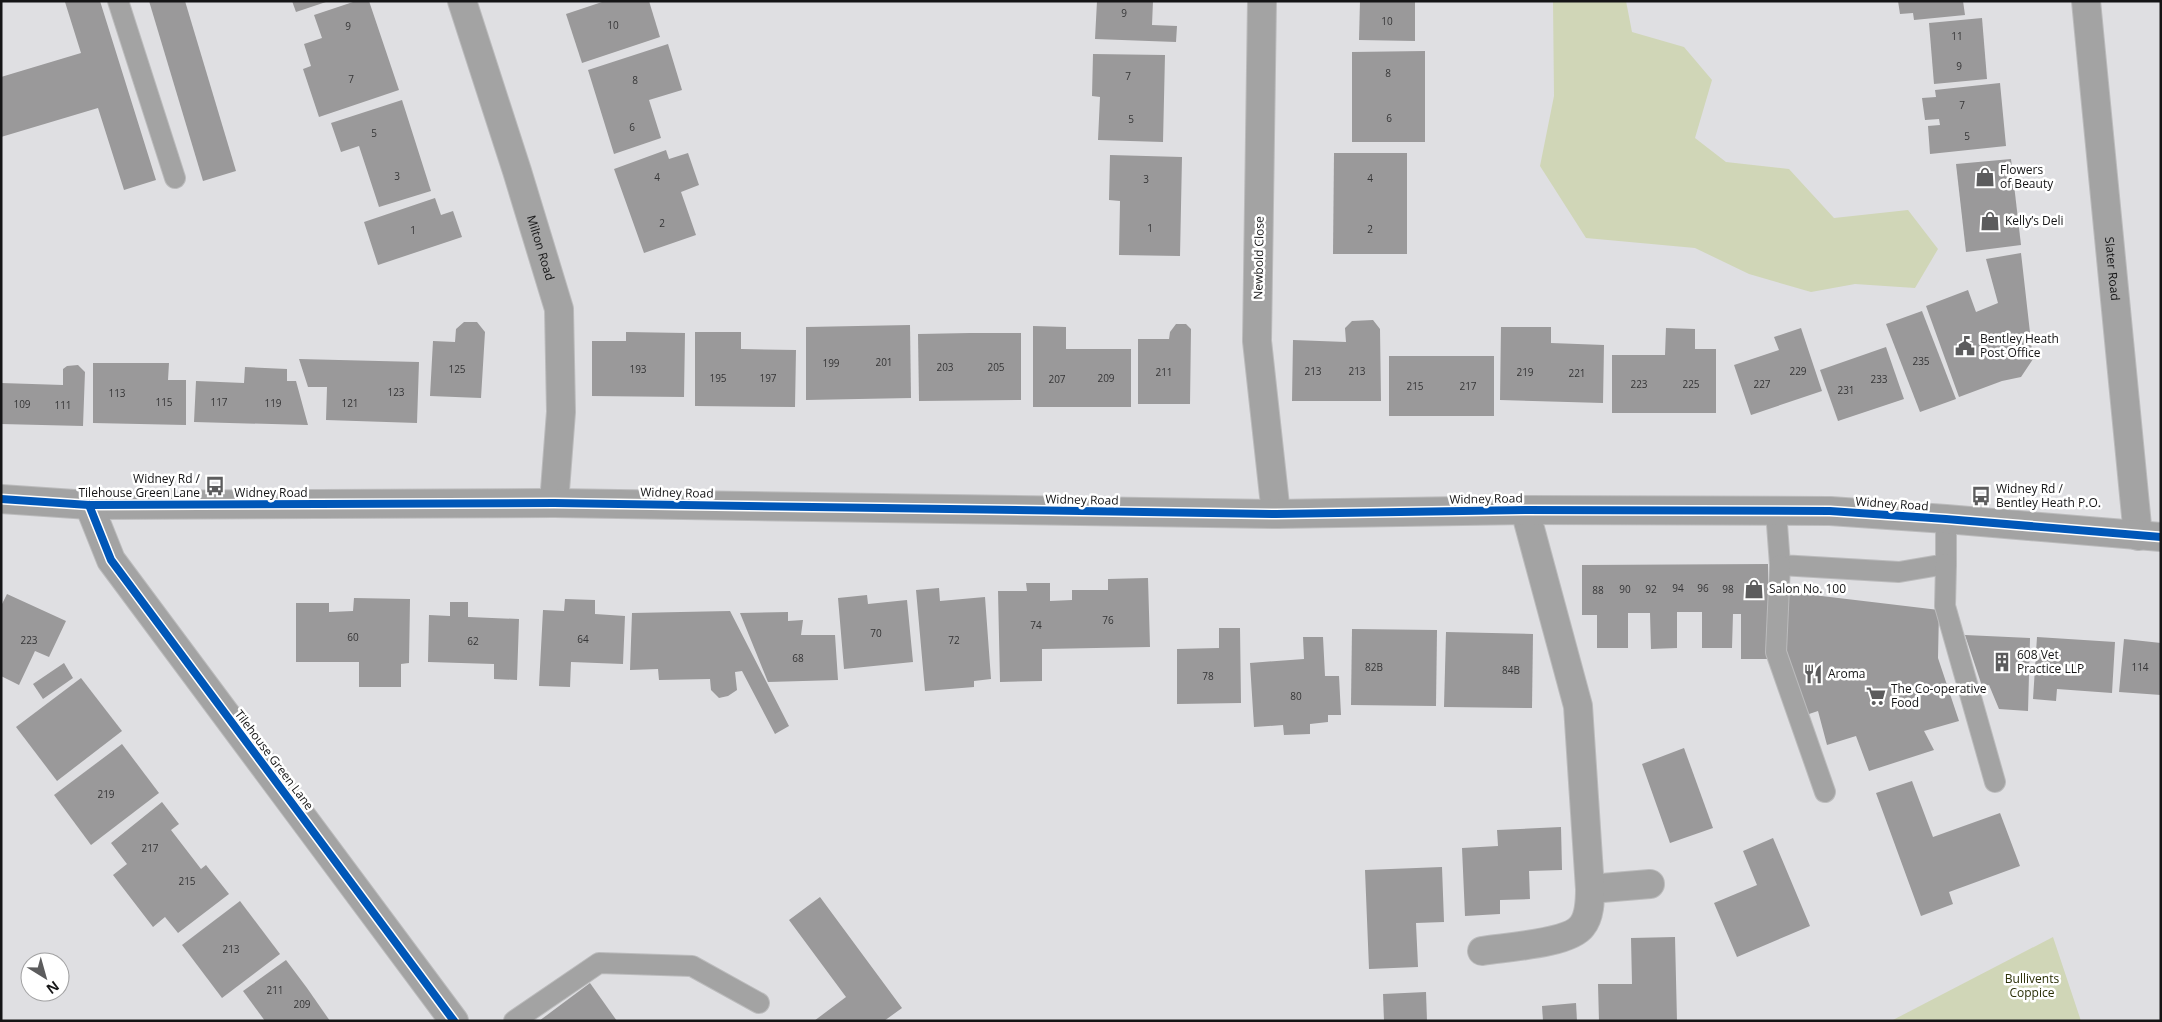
<svg xmlns="http://www.w3.org/2000/svg" width="2162" height="1022" font-family="'Open Sans',sans-serif">
<rect width="100%" height="100%" fill="#dfdfe2"/>
<g fill="#d0d6b7">
<polygon points="1553,1 1626,1 1632,32 1684,47 1712,80 1695,138 1726,162 1789,169 1834,218 1908,210 1938,249 1915,288 1855,284 1811,292 1749,274 1695,248 1586,238 1540,166 1554,96"/>
<polygon points="2053,937 2081,1021 1891,1021"/>
</g>
<g fill="#9a999a">
<polygon points="69,1 100,1 156,180 124,190 98,108 1,137 1,77 81,53 65,2"/>
<polygon points="149,1 185,1 236,171 203,181"/>
<polygon points="292,1 326,1 326,2 296,12"/>
<polygon points="356,1 369,1 399,90 319,117 303,69 311,66 304,44 322,38 314,15"/>
<polygon points="605,1 649,1 660,37 582,63 566,14"/>
<polygon points="1097,1 1153,1 1152,25 1177,26 1176,42 1095,39"/>
<polygon points="1360,1 1415,1 1415,41 1359,40"/>
<polygon points="1898,1 1963,1 1965,15 1914,20 1913,13 1900,14"/>
<polygon points="1982,18 1987,79 1934,84 1929,23"/>
<polygon points="668,44 682,90 649,100 661,138 614,154 588,70"/>
<polygon points="1425,51 1425,142 1352,142 1352,52"/>
<polygon points="1093,54 1165,55 1163,142 1098,140 1100,97 1092,96"/>
<polygon points="2000,83 2006,146 1930,154 1928,126 1940,125 1939,119 1925,120 1922,98 1936,97 1935,90"/>
<polygon points="402,100 431,191 379,207 359,146 341,152 331,123"/>
<polygon points="666,150 669,159 688,153 699,185 681,192 696,235 644,253 614,169"/>
<polygon points="1334,153 1407,153 1407,254 1333,254"/>
<polygon points="1110,155 1182,157 1180,256 1119,255 1120,201 1109,200"/>
<polygon points="2011,159 2021,245 1966,252 1956,164"/>
<polygon points="435,198 441,215 453,211 462,237 378,265 364,222"/>
<polygon points="2021,253 2033,359 2021,377 2002,381 1959,397 1926,306 1968,290 1976,312 1998,303 1986,259"/>
<polygon points="1922,311 1956,399 1920,412 1886,324"/>
<polygon points="1373,320 1380,329 1381,401 1292,401 1293,340 1346,342 1345,328 1352,321"/>
<polygon points="464,322 477,322 485,332 481,398 430,396 433,341 455,342 456,329"/>
<polygon points="1176,324 1186,324 1191,329 1190,404 1138,404 1138,339 1169,339 1170,332"/>
<polygon points="910,325 911,398 806,400 806,327"/>
<polygon points="1033,326 1066,327 1066,349 1131,349 1131,407 1033,407"/>
<polygon points="1501,327 1551,327 1551,343 1604,345 1603,403 1500,400"/>
<polygon points="1666,328 1695,329 1695,349 1716,349 1716,413 1612,413 1612,355 1665,355"/>
<polygon points="1801,328 1822,391 1751,415 1734,365 1779,350 1774,337"/>
<polygon points="626,332 685,333 684,397 592,396 592,341 626,341"/>
<polygon points="695,332 741,332 741,349 796,350 795,407 695,406"/>
<polygon points="970,333 1021,333 1021,400 919,401 918,334"/>
<polygon points="1886,347 1904,399 1838,421 1820,370"/>
<rect x="1389" y="356" width="105" height="60"/>
<polygon points="299,359 419,362 417,423 326,420 327,387 308,387"/>
<polygon points="93,363 169,363 168,380 186,380 186,425 93,423"/>
<polygon points="78,365 85,372 83,426 1,424 1,383 63,385 63,369 67,366"/>
<polygon points="245,367 287,369 287,381 296,381 308,425 194,422 196,381 244,383"/>
<polygon points="1768,564 1768,659 1741,659 1741,614 1733,614 1732,648 1702,648 1702,612 1677,612 1677,648 1651,649 1650,613 1628,613 1628,648 1597,648 1597,615 1582,615 1582,565"/>
<polygon points="1148,578 1150,647 1042,649 1042,681 1000,682 998,591 1027,591 1026,583 1050,583 1050,601 1072,600 1072,590 1108,590 1108,579"/>
<polygon points="939,588 940,601 985,597 991,679 974,681 974,687 925,691 916,590"/>
<polygon points="1788,592 1939,610 1938,658 1959,721 1924,731 1934,750 1869,771 1856,736 1827,745 1818,711 1806,715 1782,637"/>
<polygon points="7,594 66,621 49,657 35,651 19,685 1,676 1,606"/>
<polygon points="867,595 868,604 907,600 913,662 844,669 838,598"/>
<polygon points="354,598 410,599 409,663 401,664 401,687 359,687 359,662 296,662 296,603 329,603 329,612 353,611"/>
<polygon points="565,599 595,600 595,614 625,616 623,664 571,662 570,687 539,686 543,610 564,611"/>
<polygon points="450,602 468,602 468,617 519,619 517,680 494,679 494,664 428,662 429,615 450,616"/>
<polygon points="730,611 789,726 775,734 742,671 735,672 737,690 728,696 719,698 711,690 710,679 659,680 658,669 630,670 632,613"/>
<polygon points="788,612 788,621 803,620 801,635 835,635 838,680 768,682 740,613"/>
<polygon points="1219,628 1240,628 1241,703 1177,704 1177,649 1219,648"/>
<polygon points="1352,629 1437,630 1436,706 1351,705"/>
<polygon points="1446,632 1533,634 1532,708 1444,707"/>
<polygon points="1965,635 2030,638 2028,711 1999,709 1989,685 1982,686"/>
<polygon points="1303,637 1323,637 1325,676 1339,676 1341,715 1328,715 1328,722 1310,724 1310,734 1284,735 1283,725 1254,727 1250,663 1304,659"/>
<polygon points="2037,637 2115,642 2112,693 2057,689 2056,701 2033,699"/>
<polygon points="2124,639 2161,643 2161,695 2119,692"/>
<polygon points="64,663 73,678 43,699 33,684"/>
<polygon points="81,678 122,731 57,781 16,727"/>
<polygon points="122,744 159,793 91,845 54,795"/>
<polygon points="1684,748 1713,828 1670,843 1642,764"/>
<polygon points="1912,781 1933,837 2000,813 2020,866 1949,892 1953,904 1921,916 1876,793"/>
<polygon points="162,802 179,824 171,830 201,869 206,865 229,894 178,933 165,917 153,927 113,875 127,864 111,843"/>
<polygon points="1561,827 1562,870 1529,871 1530,899 1500,900 1500,914 1465,916 1462,848 1498,846 1497,830"/>
<polygon points="1773,838 1810,926 1737,957 1714,903 1757,885 1743,851"/>
<polygon points="1442,867 1444,922 1416,923 1418,967 1369,969 1365,870"/>
<polygon points="820,897 902,1008 884,1021 814,1021 846,997 789,920"/>
<polygon points="240,901 280,954 222,998 182,945"/>
<polygon points="1675,937 1677,1021 1599,1021 1598,984 1632,984 1631,938"/>
<polygon points="286,960 307,988 330,1021 265,1021 243,991"/>
<polygon points="590,983 617,1021 539,1021"/>
<polygon points="1426,992 1427,1021 1384,1021 1383,994"/>
<polygon points="1576,1003 1577,1021 1543,1021 1542,1006"/>
</g>
<g fill="none" stroke-linecap="round" stroke-linejoin="round">
<defs>
<g id="service">
<polyline points="118,1 175,178"/>
<polyline points="1776,511 1780,565 1899,572 1946,564 1946,519"/>
<polyline points="1946,564 1945,606 1995,782"/>
<polyline points="1780,565 1776,652 1825,792"/>
<polyline points="514,1021 599,963 692,966 759,1003"/>
</g>
<g id="minor">
<path id="s1" d="M 462,1 L 517,171 L 559,309 L 561,412 L 554,503"/>
<polyline points="1262,1 1257,341 1276,514"/>
<path id="s2" d="M 2086,1 L 2138,536"/>
<polyline points="1590,889 1650,884"/>
<path d="M 1482,951 C 1505,947 1569,944 1582,926 C 1590,916 1590,901 1590,889 L 1578,706 L 1525,510"/>
</g>
<g id="tertiary">
<polyline points="1,499 89,505 554,503 1276,514 1525,510 1830,511 1946,519 2161,537"/>
<polyline points="89,505 111,560 454,1021"/>
</g>
</defs>
<use href="#service" stroke="#bbbbbc" stroke-width="22"/>
<use href="#minor" stroke="#bbbbbc" stroke-width="30"/>
<use href="#tertiary" stroke="#bbbbbc" stroke-width="30"/>
<use href="#service" stroke="#a3a3a3" stroke-width="20"/>
<use href="#minor" stroke="#a3a3a3" stroke-width="28"/>
<use href="#tertiary" stroke="#a3a3a3" stroke-width="28"/>
<defs>
<g id="cycleway">
<polyline points="1,499 89,505 554,503 1276,514 1525,510 1830,511 1946,519 2161,537"/>
<polyline points="89,505 111,560 454,1021"/>
</g>
</defs>
<use href="#cycleway" stroke="#fff" stroke-width="11"/>
<use href="#cycleway" stroke="#0057b8" stroke-width="8"/>
</g>
<defs>
<symbol id="shop-bare" viewBox="-9 -9 18 18"><path d="M-5-2.5h2.3a2.7 3.5 0 0 1 5.4 0H5L5.5 6h-11ZM-1.5-2.5h3a1.5 2.3 0 0 0-3 0Z" fill="#5c5c5d" stroke="#fff" stroke-width="2.5" paint-order="stroke"/></symbol>
<symbol id="civic-bare" viewBox="-9 -9 18 18"><path d="M-.6-6.5H3V-4.5H.6V-3L4-1V1h2V6H-6V1h2V-1L-.6-3ZM-1.2 2.5V6h2.4V2.5Z" fill="#5c5c5d" stroke="#fff" stroke-width="2.5" paint-order="stroke"/></symbol>
<symbol id="bus-bare" viewBox="-9 -9 18 18"><path d="M-5-6H5V4H4V6H2V4H-2V6H-4V4H-5ZM-3.5-4V0h7V-4ZM-3.5 1.2v1.5H-2V1.2ZM2 1.2v1.5H3.5V1.2Z" fill="#5c5c5d" stroke="#fff" stroke-width="2.5" paint-order="stroke"/></symbol>
<symbol id="building-bare" viewBox="-9 -9 18 18"><path d="M-4-6H4V6H1V3H-1V6H-4ZM-2.5-4.3h1.7v1.8h-1.7ZM.8-4.3h1.7v1.8H.8ZM-2.5-1h1.7V.8h-1.7ZM.8-1h1.7V.8H.8Z" fill="#5c5c5d" stroke="#fff" stroke-width="2.5" paint-order="stroke"/></symbol>
<symbol id="restaurant-bare" viewBox="-9 -9 18 18"><path d="M-5-6h1v4h1v-4h1v4h1v-4h1v5L-1.5 .5V6h-2V.5L-5-1ZM5-6V6H3V1.5H1.5Q1.5-4 5-6Z" fill="#5c5c5d" stroke="#fff" stroke-width="2.5" paint-order="stroke"/></symbol>
<symbol id="supermarket-bare" viewBox="-9 -9 18 18"><path d="M-6-5.5h2.5l.6 2H6L4.5 2H-2.5L-4.4-4H-6ZM-1.5 3.2a1.3 1.3 0 1 0 .1 0ZM3 3.2a1.3 1.3 0 1 0 .1 0Z" fill="#5c5c5d" stroke="#fff" stroke-width="2.5" paint-order="stroke"/></symbol>
</defs>
<g fill-rule="evenodd">
<use href="#shop-bare" x="1971" y="163" width="28" height="28"/>
<use href="#shop-bare" x="1976" y="207" width="28" height="28"/>
<use href="#civic-bare" x="1951" y="332" width="28" height="28"/>
<use href="#bus-bare" x="201" y="472" width="28" height="28"/>
<use href="#bus-bare" x="1967" y="482" width="28" height="28"/>
<use href="#shop-bare" x="1740" y="575" width="28" height="28"/>
<use href="#building-bare" x="1988" y="648" width="28" height="28"/>
<use href="#restaurant-bare" x="1799" y="660" width="28" height="28"/>
<use href="#supermarket-bare" x="1862" y="682" width="28" height="28"/>
</g>
<g text-anchor="middle" stroke-width="5" stroke-linejoin="round" paint-order="stroke">
<g font-size="10" fill="#363637">
<text x="1124" y="17">9</text>
<text x="1387" y="25">10</text>
<text x="613" y="29">10</text>
<text x="348" y="30">9</text>
<text x="1957" y="40">11</text>
<text x="1959" y="70">9</text>
<text x="1388" y="77">8</text>
<text x="1128" y="80">7</text>
<text x="351" y="83">7</text>
<text x="635" y="84">8</text>
<text x="1962" y="109">7</text>
<text x="1389" y="122">6</text>
<text x="1131" y="123">5</text>
<text x="632" y="131">6</text>
<text x="374" y="137">5</text>
<text x="1967" y="140">5</text>
<text x="397" y="180">3</text>
<text x="657" y="181">4</text>
<text x="1370" y="182">4</text>
<text x="1146" y="183">3</text>
<text x="662" y="227">2</text>
<text x="1150" y="232">1</text>
<text x="1370" y="233">2</text>
<text x="413" y="234">1</text>
<text x="1921" y="365">235</text>
<text x="884" y="366">201</text>
<text x="831" y="367">199</text>
<text x="945" y="371">203</text>
<text x="996" y="371">205</text>
<text x="457" y="373">125</text>
<text x="638" y="373">193</text>
<text x="1313" y="375">213</text>
<text x="1357" y="375">213</text>
<text x="1798" y="375">229</text>
<text x="1164" y="376">211</text>
<text x="1525" y="376">219</text>
<text x="1577" y="377">221</text>
<text x="718" y="382">195</text>
<text x="768" y="382">197</text>
<text x="1106" y="382">209</text>
<text x="1057" y="383">207</text>
<text x="1879" y="383">233</text>
<text x="1639" y="388">223</text>
<text x="1691" y="388">225</text>
<text x="1762" y="388">227</text>
<text x="1415" y="390">215</text>
<text x="1468" y="390">217</text>
<text x="1846" y="394">231</text>
<text x="396" y="396">123</text>
<text x="117" y="397">113</text>
<text x="164" y="406">115</text>
<text x="219" y="406">117</text>
<text x="273" y="407">119</text>
<text x="350" y="407">121</text>
<text x="22" y="408">109</text>
<text x="63" y="409">111</text>
<text x="1678" y="592">94</text>
<text x="1703" y="592">96</text>
<text x="1625" y="593">90</text>
<text x="1651" y="593">92</text>
<text x="1728" y="593">98</text>
<text x="1598" y="594">88</text>
<text x="1108" y="624">76</text>
<text x="1036" y="629">74</text>
<text x="876" y="637">70</text>
<text x="353" y="641">60</text>
<text x="583" y="643">64</text>
<text x="29" y="644">223</text>
<text x="954" y="644">72</text>
<text x="473" y="645">62</text>
<text x="798" y="662">68</text>
<text x="1374" y="671">82B</text>
<text x="2140" y="671">114</text>
<text x="1511" y="674">84B</text>
<text x="1208" y="680">78</text>
<text x="1296" y="700">80</text>
<text x="106" y="798">219</text>
<text x="150" y="852">217</text>
<text x="187" y="885">215</text>
<text x="231" y="953">213</text>
<text x="275" y="994">211</text>
<text x="302" y="1008">209</text>
</g>
<g font-size="12" fill="#151516" stroke="#fff" text-anchor="start">
<text x="2000" y="174">Flowers<tspan x="2000" dy="14">of Beauty</tspan></text>
<text x="2005" y="225">Kelly’s Deli</text>
<text x="1980" y="343">Bentley Heath<tspan x="1980" dy="14">Post Office</tspan></text>
<text x="200" y="483" text-anchor="end">Widney Rd /<tspan x="200" dy="14">Tilehouse Green Lane</tspan></text>
<text x="1996" y="493">Widney Rd /<tspan x="1996" dy="14">Bentley Heath P.O.</tspan></text>
<text x="1769" y="593">Salon No. 100</text>
<text x="2017" y="659">608 Vet<tspan x="2017" dy="14">Practice LLP</tspan></text>
<text x="1828" y="678">Aroma</text>
<text x="1891" y="693">The Co-operative<tspan x="1891" dy="14">Food</tspan></text>
</g>
<g font-size="12" fill="#151516" stroke="#fff">
<text dy="4" stroke="none"><textPath href="#s1" startOffset="259">Milton Road</textPath></text>
<text transform="translate(1259 258) rotate(-89)" y="4">Newbold Close</text>
<text dy="4" stroke="none"><textPath href="#s2" startOffset="269">Slater Road</textPath></text>
<text x="271" y="497">Widney Road</text>
<text transform="translate(677 493) rotate(1)" y="4">Widney Road</text>
<text transform="translate(1486 499) rotate(-1)" y="4">Widney Road</text>
<text transform="translate(1082 500) rotate(1)" y="4">Widney Road</text>
<text transform="translate(1892 504) rotate(4)" y="4">Widney Road</text>
<text transform="translate(274 760) rotate(53)" y="4">Tilehouse Green Lane</text>
</g>
<g font-size="12" fill="#2a2f06" stroke="#fff">
<text x="2032" y="983">Bullivents<tspan x="2032" dy="14">Coppice</tspan></text>
</g>
</g>
<rect width="2162" height="1022" fill="none" stroke="#151516" stroke-width="5"/>
<g transform="translate(45 977) rotate(143)"><circle r="24" fill="#ffffff" stroke="#a1a1a2"/>
<path d="M0-4L9 19L0 12L-9 19Z" fill="#5c5c5d"/>
<text y="-8" font-size="14" font-weight="bold" text-anchor="middle" fill="#151516">N</text>
</g>
</svg>
